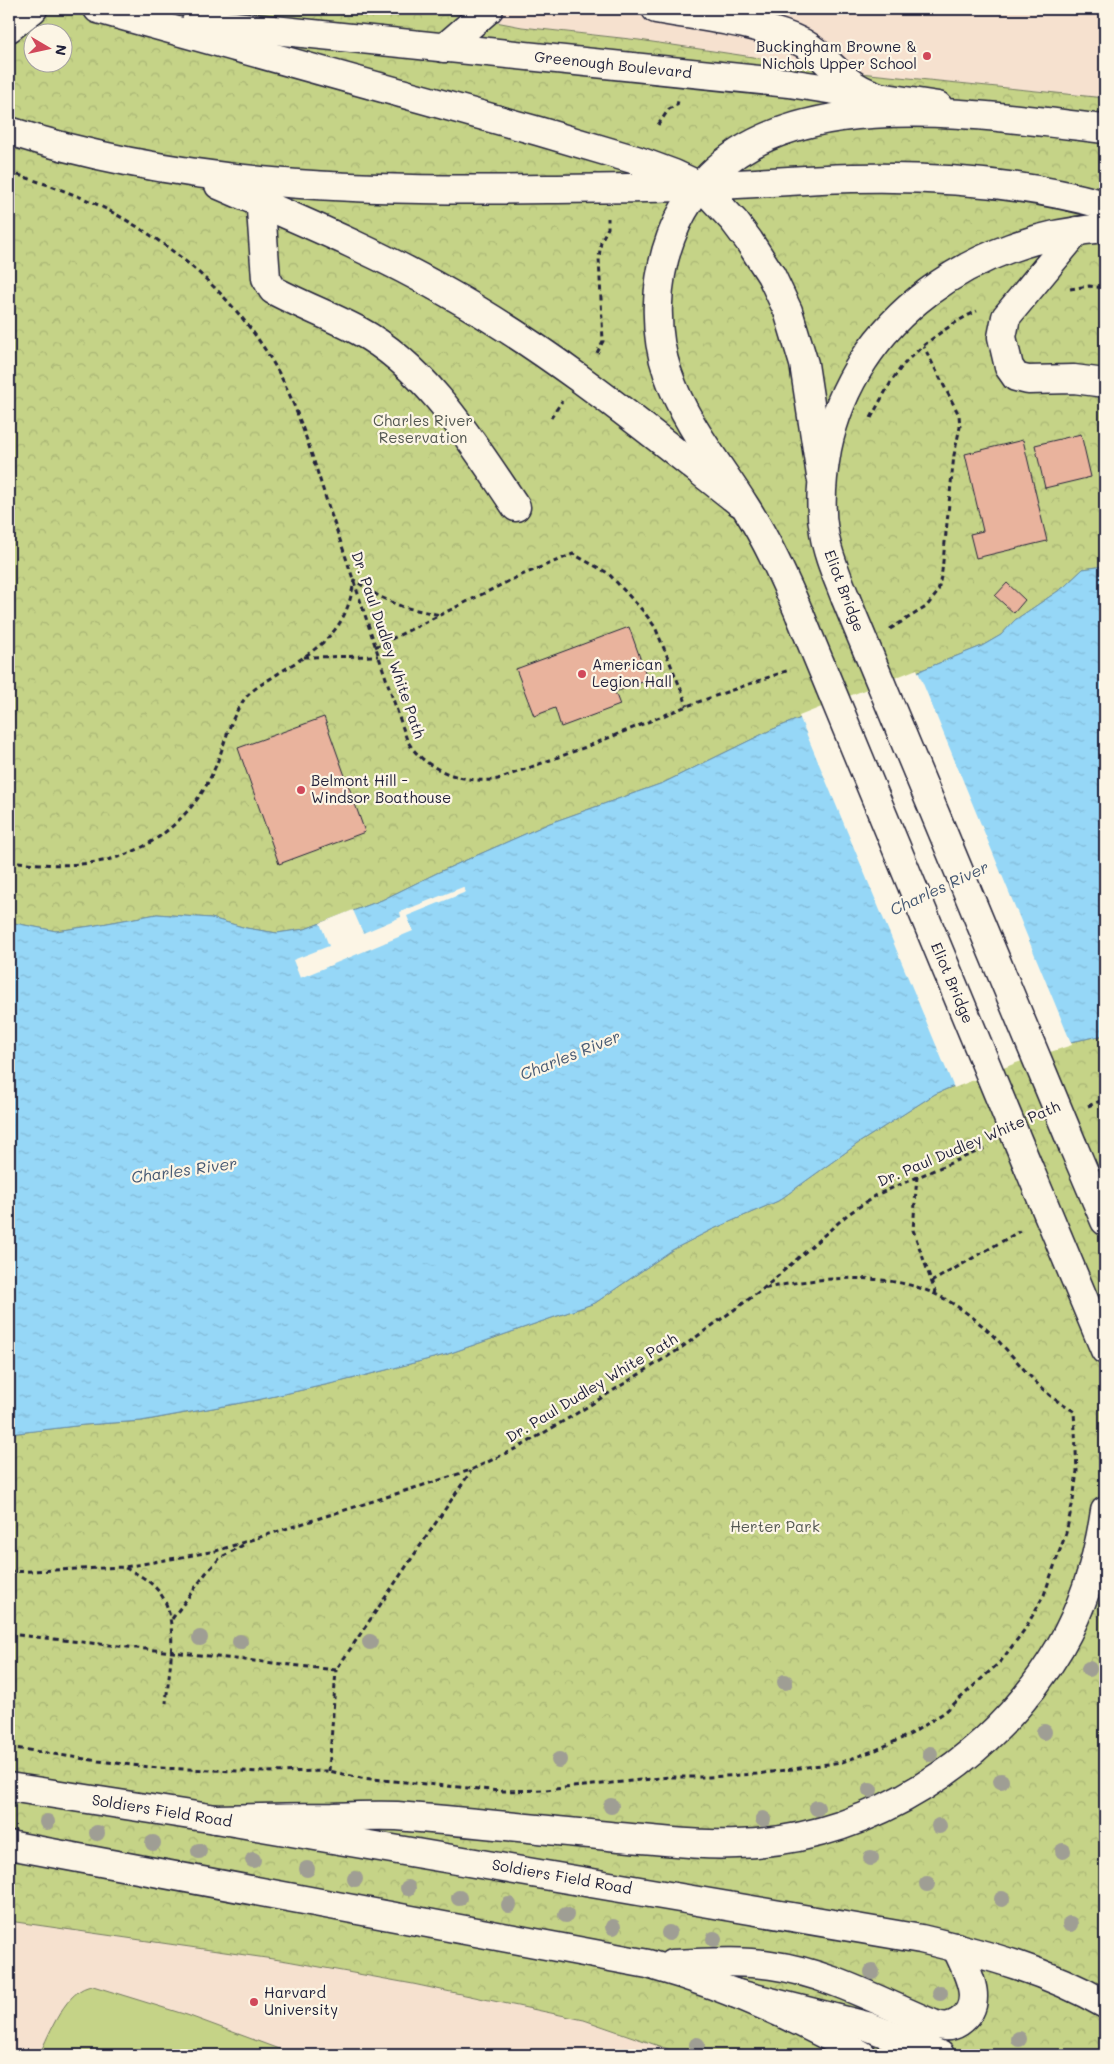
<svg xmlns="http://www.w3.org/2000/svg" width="1114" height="2064" font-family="Mali,sans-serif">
<defs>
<pattern id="park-crowns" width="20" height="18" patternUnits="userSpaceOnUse" patternTransform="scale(1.25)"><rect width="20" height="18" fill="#c5d387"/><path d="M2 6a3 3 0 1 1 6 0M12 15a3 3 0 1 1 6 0" fill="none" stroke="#a9b575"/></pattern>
<pattern id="water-ripples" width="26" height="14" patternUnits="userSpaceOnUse" patternTransform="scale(1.25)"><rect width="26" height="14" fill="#96d7f7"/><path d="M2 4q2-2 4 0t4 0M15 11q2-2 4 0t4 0" fill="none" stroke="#81b8d5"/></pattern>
</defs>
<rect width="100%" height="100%" fill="#fcf5e5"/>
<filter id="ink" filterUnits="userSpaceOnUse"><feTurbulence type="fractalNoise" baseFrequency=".02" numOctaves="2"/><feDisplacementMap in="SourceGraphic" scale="10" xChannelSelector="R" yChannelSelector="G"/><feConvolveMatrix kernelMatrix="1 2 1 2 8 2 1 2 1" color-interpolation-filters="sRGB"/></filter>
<g filter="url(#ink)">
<g fill="#f6e1cf">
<polygon points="427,9 1105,9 1105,98 860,73 639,40 522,27"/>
<polygon points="9,1921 287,1961 413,1984 584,2020 685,2055 9,2055"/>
</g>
<path fill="#c5d387" stroke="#747a61" d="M 93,1986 L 187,2015 L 295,2055 L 39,2055 C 50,2033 66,1988 93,1986 Z"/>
<g fill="url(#park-crowns)" stroke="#747a61" fill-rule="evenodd">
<path d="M 9,9 L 427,9 L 522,27 L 639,40 L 860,73 L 1105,98 L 1105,566 L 1083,569 L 1064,587 L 1015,620 L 1001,635 L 982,646 L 771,730 L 663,783 L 550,823 L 437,873 L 382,900 L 305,929 L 277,933 L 246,928 L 211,918 L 157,914 L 91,926 L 56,931 L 9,922 ZM 32,32 L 62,32 L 62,62 L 32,62 Z"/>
<polygon points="1105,1035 1105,2055 685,2055 584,2020 413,1984 287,1961 9,1921 9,1434 84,1425 142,1421 257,1400 343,1381 445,1355 595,1303 672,1250 711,1230 778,1201 860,1142 935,1094 1015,1060 1070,1042"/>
</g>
<polygon fill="url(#water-ripples)" stroke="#688fac" points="1105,566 1105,1035 1070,1042 1015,1060 935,1094 860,1142 778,1201 711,1230 672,1250 595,1303 445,1355 343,1381 257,1400 141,1421 84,1425 9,1434 9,922 56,931 91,926 157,914 211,918 246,928 277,933 305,929 382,900 437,873 550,823 663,783 771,730 982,646 1001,635 1015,620 1064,587 1083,569"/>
<g fill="#fcf5e5">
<polygon points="917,669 1072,1045 1016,1063 954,1088 799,716"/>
<polygon points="463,887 466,892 407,916 413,931 300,978 293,960 329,946 320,923 353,910 363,933 401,917 400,912"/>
</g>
<g fill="#e9b39d" stroke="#22223b">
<polygon points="1081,434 1091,477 1045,488 1035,445"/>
<polygon points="1023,440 1047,541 976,558 970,534 983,531 965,454"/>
<polygon points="1007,583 1025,600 1014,613 995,596"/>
<polygon points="629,627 648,680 615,692 620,705 561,727 555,708 534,716 516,669"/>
<polygon points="324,717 365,832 279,864 238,748"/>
</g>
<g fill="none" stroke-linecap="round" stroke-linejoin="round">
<defs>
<g id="minor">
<path d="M 656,9 C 700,17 764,23 803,43 C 830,58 839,83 874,95"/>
<polyline points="444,48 489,9"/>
<path d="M 259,182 L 266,278 L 273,290 C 301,305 331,316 359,331 C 428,368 473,444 516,507"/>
<polyline points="1077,231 1006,317 1002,337 1009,367 1016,377 1028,380 1074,379 1105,383"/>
</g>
<g id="major">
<polyline points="98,9 538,131 636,160 674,174 702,187 734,221 749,241 771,275 788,311 804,364 821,476"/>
<polyline points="196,22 789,83 938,106"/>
<polyline points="9,28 33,9"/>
<path d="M 9,131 C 185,187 364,192 547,189 C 599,188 651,189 702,186 C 752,184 802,179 852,178 C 936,176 1024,183 1105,205"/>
<path d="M 219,185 C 297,219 375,251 448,293 C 553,352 645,428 739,502"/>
<path d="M 9,1787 L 216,1819 L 921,1939 C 985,1954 1048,1971 1105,2004"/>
<path d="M 9,1845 L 648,1964 C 723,1985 795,2016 862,2055"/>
<path d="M 672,1964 C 704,1963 739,1960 771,1965 C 829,1973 880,2002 933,2024 C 942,2027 950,2028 959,2022 C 987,2003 966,1970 956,1947"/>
</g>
<g id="highway">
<path d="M 845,597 C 837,576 827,554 824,532 C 819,504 822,477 827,449 C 854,317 976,237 1105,228"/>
<path d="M 800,615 C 784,578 767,540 745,506 C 718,463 685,424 668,374 C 653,331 655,280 671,237 C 734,70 969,114 1105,129"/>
<polyline points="1073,1146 1105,1221"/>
<polyline points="1028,1166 1105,1350"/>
<path d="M 216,1819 C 255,1818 294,1817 333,1817 C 354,1816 376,1815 397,1816 C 472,1822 546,1830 620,1837 C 659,1840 698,1846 737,1844 C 870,1840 994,1760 1060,1647 C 1084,1605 1098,1558 1105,1511"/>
<polyline points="734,1993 867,2026 940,2055"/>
</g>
</defs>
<use href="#minor" stroke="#22223b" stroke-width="31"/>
<use href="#major" stroke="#22223b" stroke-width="31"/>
<use href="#highway" stroke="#22223b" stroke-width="31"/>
<g stroke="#22223b" stroke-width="3" stroke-dasharray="5 4" stroke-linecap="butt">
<polyline points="658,125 669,109 677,105 678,101"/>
<path d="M 9,172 C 37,181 67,191 94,203 C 175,242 248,306 287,389 C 305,429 317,472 331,514 C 357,589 381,665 407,740 C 423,770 466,785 498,779 L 586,747 L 687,706 L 789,670"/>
<polyline points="1070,289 1089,286 1105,288"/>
<polyline points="597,353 603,341 599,258 601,241 608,228 608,218"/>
<polyline points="551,418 562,401"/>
<path d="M 871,418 C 880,401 889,384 900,369 C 915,349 954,321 977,311"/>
<polyline points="890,629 926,607 938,592 942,571 954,455 960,427 959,415 924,347"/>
<polyline points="375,647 517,577 573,554 608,573 644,612 655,627 683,694 687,706"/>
<polyline points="304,657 378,656"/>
<path d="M 9,861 C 73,869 130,868 179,820 C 193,806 204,792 212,774 C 225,749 228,717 248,695 C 257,686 269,680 279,673 C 320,647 347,632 354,580 L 380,597 L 403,607 L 440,615"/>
<polyline points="1088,1106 1105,1099"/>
<polyline points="917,1176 913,1230 936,1294"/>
<polyline points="931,1282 1020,1231"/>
<path d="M 125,1568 C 138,1574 151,1581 160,1593 C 180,1620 169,1670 166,1703"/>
<polyline points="9,1572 125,1567 216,1551 471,1470 523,1445 574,1415 678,1350 763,1289 847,1215 878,1194 988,1147"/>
<polyline points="172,1619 206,1573 220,1558 245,1544"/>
<polyline points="9,1634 336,1670 471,1471"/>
<path d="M 9,1747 L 98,1761 L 158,1768 L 265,1772 L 329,1771 L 361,1778 L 501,1791 L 545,1790 L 670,1777 L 709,1777 L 757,1774 L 842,1762 L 876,1750 L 911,1734 L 945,1712 L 1001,1661 L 1025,1629 L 1044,1595 L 1066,1533 L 1073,1501 L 1077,1471 L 1074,1411 C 1043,1396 1025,1369 1002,1345 C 984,1325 959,1305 935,1294 C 886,1271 814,1277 763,1289"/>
<polyline points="329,1771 336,1670"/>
</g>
<use href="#minor" stroke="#fcf5e5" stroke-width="28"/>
<use href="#major" stroke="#fcf5e5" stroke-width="28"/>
<use href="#highway" stroke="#fcf5e5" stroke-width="28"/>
<defs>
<g id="highway-bridge">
<polyline points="845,597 1073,1146"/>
<polyline points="800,615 1028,1166"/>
</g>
</defs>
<use href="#highway-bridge" stroke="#22223b" stroke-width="31" stroke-linecap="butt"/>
<use href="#highway-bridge" stroke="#fcf5e5" stroke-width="28"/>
</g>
<g fill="#9f9e94">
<circle cx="200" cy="1638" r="8"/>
<circle cx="240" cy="1642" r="8"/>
<circle cx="370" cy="1642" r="8"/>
<circle cx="1089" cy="1669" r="8"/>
<circle cx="785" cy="1682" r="8"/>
<circle cx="1044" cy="1732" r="8"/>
<circle cx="930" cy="1754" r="8"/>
<circle cx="559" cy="1760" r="8"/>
<circle cx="1001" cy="1781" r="8"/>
<circle cx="870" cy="1790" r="8"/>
<circle cx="611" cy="1806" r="8"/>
<circle cx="817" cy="1808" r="8"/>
<circle cx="763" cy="1819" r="8"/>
<circle cx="47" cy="1822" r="8"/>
<circle cx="939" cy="1826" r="8"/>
<circle cx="97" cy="1833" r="8"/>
<circle cx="153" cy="1843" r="8"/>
<circle cx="199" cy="1851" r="8"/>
<circle cx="1063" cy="1851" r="8"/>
<circle cx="871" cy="1858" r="8"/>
<circle cx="253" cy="1860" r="8"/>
<circle cx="307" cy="1869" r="8"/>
<circle cx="355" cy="1879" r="8"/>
<circle cx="927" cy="1884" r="8"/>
<circle cx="408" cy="1888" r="8"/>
<circle cx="459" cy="1898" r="8"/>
<circle cx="1002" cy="1899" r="8"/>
<circle cx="509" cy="1905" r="8"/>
<circle cx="566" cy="1915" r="8"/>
<circle cx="1070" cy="1924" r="8"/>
<circle cx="613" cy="1927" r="8"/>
<circle cx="669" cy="1933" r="8"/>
<circle cx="714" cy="1939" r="8"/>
<circle cx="872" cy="1972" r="8"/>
<circle cx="940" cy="1993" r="8"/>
<circle cx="1019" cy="2039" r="8"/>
<circle cx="697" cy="2045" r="8"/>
</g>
</g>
<g fill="#d1495b" stroke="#fcf5e5" stroke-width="2">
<circle cx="927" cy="56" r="5"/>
<circle cx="582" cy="674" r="5"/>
<circle cx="301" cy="790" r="5"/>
<circle cx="254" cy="2002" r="5"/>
</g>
<g text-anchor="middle" stroke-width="4.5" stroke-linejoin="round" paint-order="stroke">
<g font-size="15" fill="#22223b" stroke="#fcf5e5" text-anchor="start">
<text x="917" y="52" text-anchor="end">Buckingham Browne &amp;<tspan x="917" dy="17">Nichols Upper School</tspan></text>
<text x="592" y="670">American<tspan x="592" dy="17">Legion Hall</tspan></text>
<text x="311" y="786">Belmont Hill -<tspan x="311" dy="17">Windsor Boathouse</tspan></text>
<text x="264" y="1998">Harvard<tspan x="264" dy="17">University</tspan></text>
</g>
<g font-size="15" fill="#22223b" stroke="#fcf5e5">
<text transform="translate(613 65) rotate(6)" y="5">Greenough Boulevard</text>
<text transform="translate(844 591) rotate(69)" y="5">Eliot Bridge</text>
<text transform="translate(388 645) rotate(71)" y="5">Dr. Paul Dudley White Path</text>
<text transform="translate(952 983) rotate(67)" y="5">Eliot Bridge</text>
<text transform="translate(969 1144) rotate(-23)" y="5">Dr. Paul Dudley White Path</text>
<text transform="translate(592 1388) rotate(-31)" y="5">Dr. Paul Dudley White Path</text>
<text transform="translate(162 1811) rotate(9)" y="5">Soldiers Field Road</text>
<text transform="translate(562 1877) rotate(10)" y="5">Soldiers Field Road</text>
</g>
<g font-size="15" fill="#535752" stroke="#fcf5e5">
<text x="423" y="426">Charles River<tspan x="423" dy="17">Reservation</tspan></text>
<text x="775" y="1532">Herter Park</text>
</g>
<g font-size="16" font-style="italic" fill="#455873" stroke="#fcf5e5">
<text transform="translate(939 888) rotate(-25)" y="6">Charles River</text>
<text transform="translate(570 1055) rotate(-22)" y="6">Charles River</text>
<text transform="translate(184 1170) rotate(-8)" y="6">Charles River</text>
</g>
</g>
<rect width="1114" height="2064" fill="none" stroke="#fcf5e5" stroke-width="30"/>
<rect x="15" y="15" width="1084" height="2034" fill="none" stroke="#22223b" stroke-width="2" filter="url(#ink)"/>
<g transform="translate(48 48) rotate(99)"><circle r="24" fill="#fcf5e5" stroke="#a5a1a1"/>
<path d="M0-4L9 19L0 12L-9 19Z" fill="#d1495b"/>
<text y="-8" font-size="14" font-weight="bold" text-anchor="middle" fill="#22223b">N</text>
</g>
</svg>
